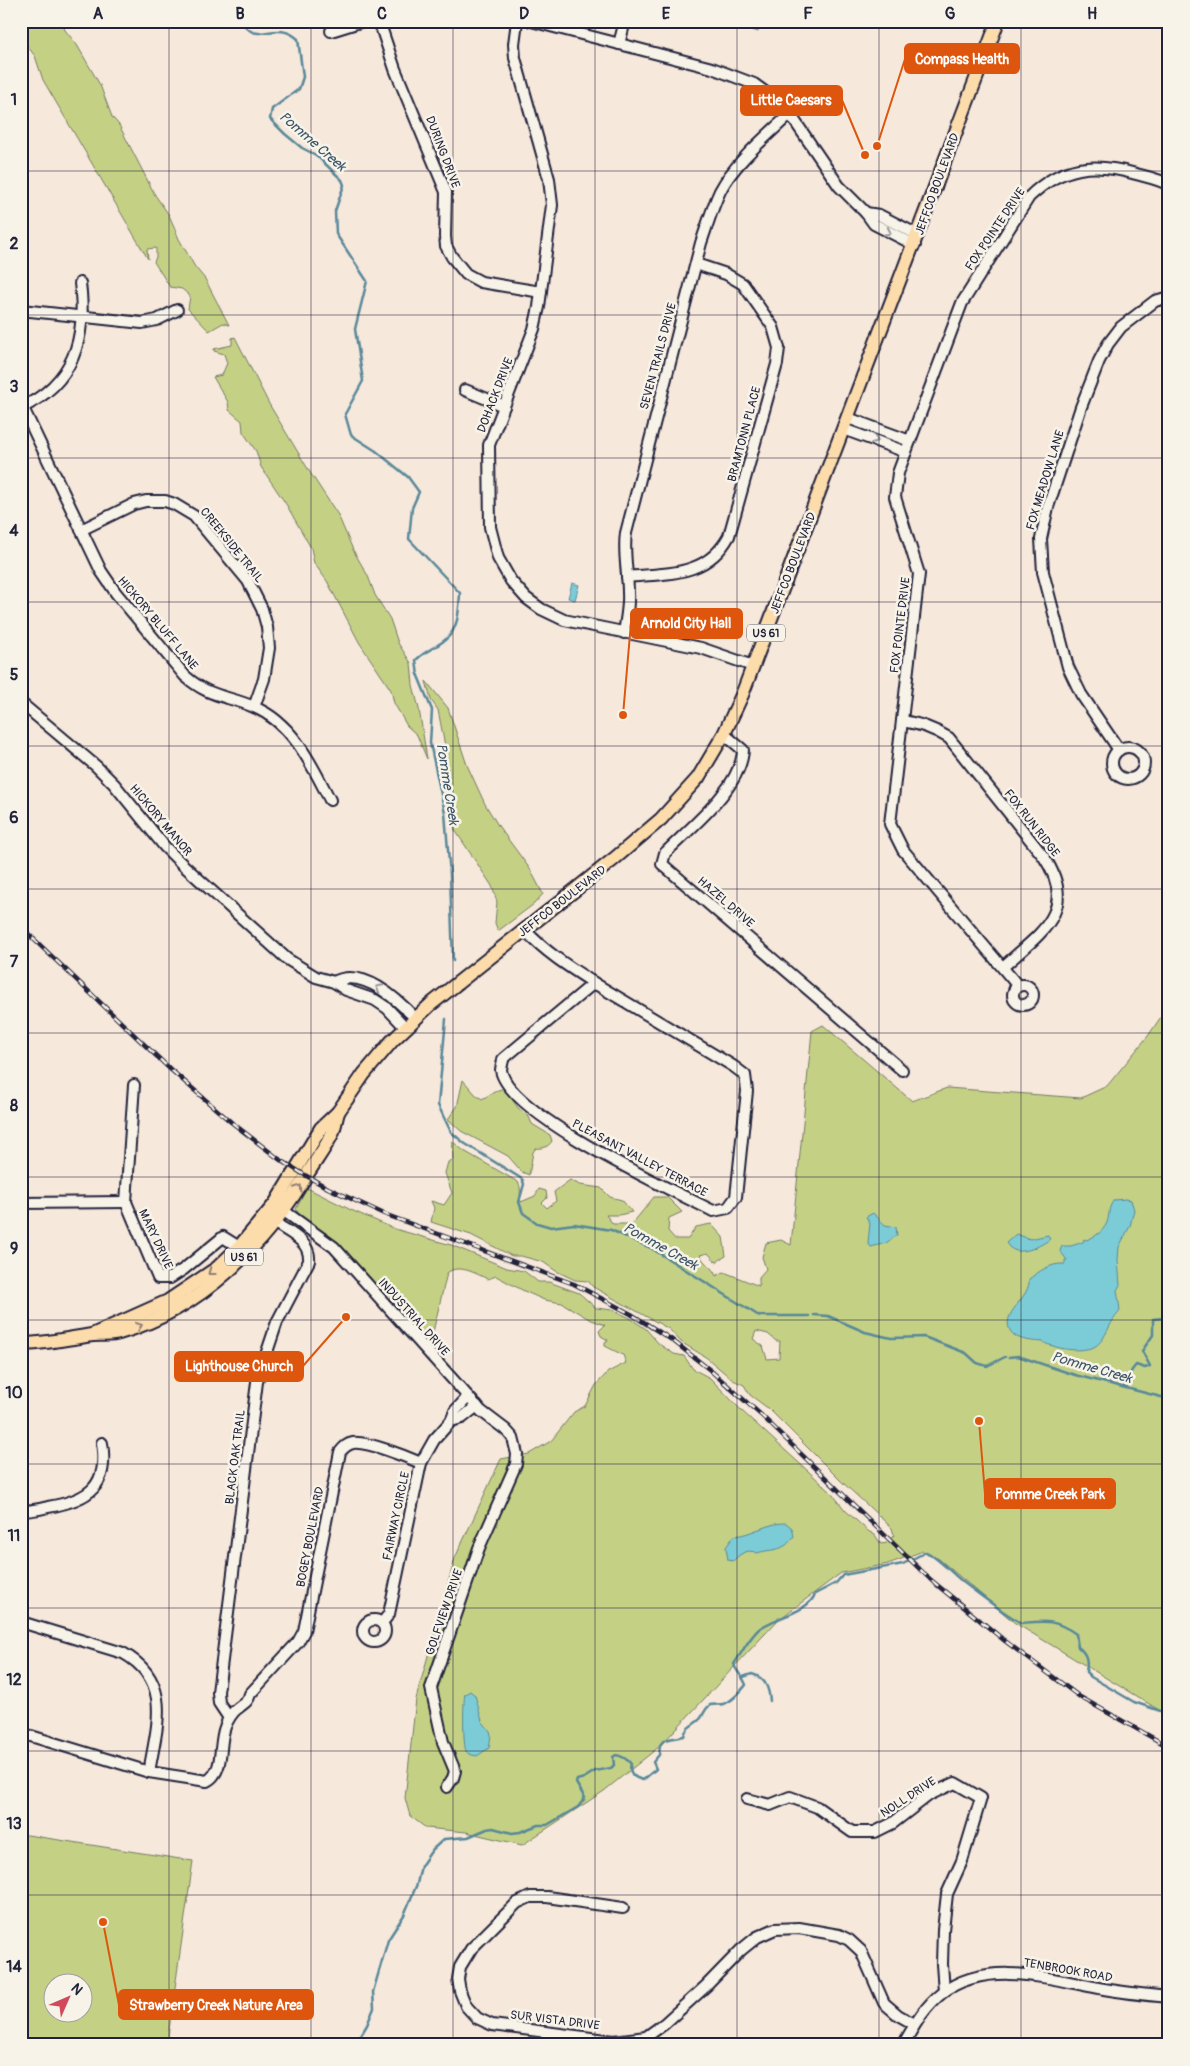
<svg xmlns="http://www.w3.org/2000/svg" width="1190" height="2066" font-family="Pangolin,sans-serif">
<rect width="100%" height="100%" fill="#f7e8dc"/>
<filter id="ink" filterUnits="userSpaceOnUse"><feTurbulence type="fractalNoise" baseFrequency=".02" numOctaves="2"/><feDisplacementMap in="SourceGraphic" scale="10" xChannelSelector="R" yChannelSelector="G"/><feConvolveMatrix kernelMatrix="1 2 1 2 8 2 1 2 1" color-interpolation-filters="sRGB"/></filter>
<g filter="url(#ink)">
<g fill="#c4d185" stroke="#737a60" fill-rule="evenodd">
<polygon points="21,21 62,21 65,30 77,45 100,85 112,117 119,125 155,195 169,215 179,239 195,267 205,279 229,325 223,323 209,331 188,309 190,296 182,289 170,287 154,262 156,257 156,248 147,249 148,259 43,80 35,56 21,38"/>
<polygon points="235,337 269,404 311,474 338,515 353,550 368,576 375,595 390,619 398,643 411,663 413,685 419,709 427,759 417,735 407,726 394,703 391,690 359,642 327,581 314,563 311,548 286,504 261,467 256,451 243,432 242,421 229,410 228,402 213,377 222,375 227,363 224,354 214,351 214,349 232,345 232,338"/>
<polygon points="426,681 448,708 467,765 485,804 499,827 530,869 543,894 534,904 498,931 495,923 497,902 492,886 455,830 444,798 448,783 448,775 441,762 441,752 445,746 438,710 431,700"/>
<path d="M 1169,1005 L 1169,1716 L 1015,1623 L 939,1559 L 923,1551 L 888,1564 L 841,1573 L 778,1620 L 660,1746 L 604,1791 L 522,1845 L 466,1832 L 426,1828 L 410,1816 L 405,1798 L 416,1699 L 455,1558 L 501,1459 L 529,1454 L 551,1441 L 574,1412 L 585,1406 L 596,1385 L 608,1372 L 626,1363 L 623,1355 L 605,1346 L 605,1342 L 608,1340 L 601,1336 L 599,1331 L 605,1325 L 589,1319 L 562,1303 L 544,1300 L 524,1291 L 496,1276 L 488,1279 C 476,1274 459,1263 447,1273 L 432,1336 L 426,1341 L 410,1323 L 414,1317 C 403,1315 393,1302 388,1293 L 383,1292 L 340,1244 L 299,1215 L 296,1209 L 307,1188 L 351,1210 L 395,1229 L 451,1245 L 507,1268 L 524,1271 L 538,1282 L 549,1282 L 579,1293 L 596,1308 L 613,1310 L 630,1318 L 646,1329 L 659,1344 L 674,1354 L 684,1356 L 693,1369 L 710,1378 L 743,1412 L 831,1492 L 845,1510 L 868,1531 L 875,1535 L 881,1544 L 887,1543 L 894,1535 L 892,1528 L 841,1481 L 769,1409 L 750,1395 L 744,1385 L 733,1380 L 707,1358 L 681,1342 L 669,1329 L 593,1287 L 588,1281 L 575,1280 L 556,1271 L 543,1262 L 521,1256 L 512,1256 L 471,1235 L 431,1222 L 434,1208 L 431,1201 L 444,1205 L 452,1193 L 445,1173 L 448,1162 L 453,1160 L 452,1141 L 464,1151 L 518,1182 C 522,1188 519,1195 521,1202 L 535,1196 L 539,1189 L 546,1191 L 547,1198 L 542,1203 L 547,1208 L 556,1201 L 554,1192 L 570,1180 L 580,1185 L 601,1188 L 610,1197 L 622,1200 L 632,1212 L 619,1215 L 606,1215 L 613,1224 L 632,1224 L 654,1197 L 667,1197 L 682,1212 L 669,1218 L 668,1231 L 675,1239 L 688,1239 L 696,1227 L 711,1224 L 723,1237 L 726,1256 L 716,1262 L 708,1253 L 700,1255 C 704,1264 713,1267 716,1276 L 724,1272 L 759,1286 L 759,1277 L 766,1269 L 762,1257 L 766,1243 L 781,1240 L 791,1245 L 812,1031 L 823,1025 L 912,1101 L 947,1088 L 1081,1098 L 1107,1086 L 1148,1036 ZM 756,1331 L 768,1334 L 776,1341 L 780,1341 L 779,1358 L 767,1359 L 763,1346 L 753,1339 Z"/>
<path d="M 463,1080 L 476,1095 L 482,1099 L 498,1090 L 505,1088 L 518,1108 L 529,1117 L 532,1124 L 550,1135 L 552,1141 C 548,1147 543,1149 536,1148 L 533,1152 L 529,1175 L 522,1172 L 508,1156 L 461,1131 L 448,1119 L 457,1107 Z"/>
<path d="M 21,1834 L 193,1861 L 168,2037 L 214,2045 L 21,2045 ZM 52,1984 L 82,1984 L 82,2014 L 52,2014 Z"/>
</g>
<g fill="#7cccd8" stroke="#588899">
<polygon points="746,21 760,26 758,32 746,28 745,26"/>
<polygon points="572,583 579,585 575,600 568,598"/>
<path d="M 1126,1199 L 1131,1200 L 1134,1210 L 1130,1226 L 1119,1247 L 1118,1260 L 1120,1285 L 1117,1290 L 1120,1310 C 1119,1314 1116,1315 1114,1319 C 1108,1327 1104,1342 1094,1347 C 1081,1352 1063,1350 1050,1345 C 1048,1345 1045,1343 1043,1342 C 1033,1341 1013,1341 1009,1328 C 1003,1311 1031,1297 1029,1279 C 1039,1272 1049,1263 1065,1264 L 1065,1260 L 1067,1260 L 1060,1251 L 1062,1246 L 1071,1246 L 1083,1242 L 1084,1239 L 1086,1240 C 1095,1237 1106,1230 1108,1219 C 1110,1210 1108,1208 1114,1200 Z"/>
<polygon points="873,1213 885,1225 896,1227 897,1235 886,1243 871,1247 868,1243 870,1223 866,1217"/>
<path d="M 1016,1234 L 1030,1239 L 1048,1235 L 1050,1239 C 1038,1248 1015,1259 1006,1243 Z"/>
<path d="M 786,1523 L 792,1528 L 794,1536 C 783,1553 773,1548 757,1553 C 747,1548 740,1554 733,1561 L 728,1560 L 726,1547 L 734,1536 C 751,1535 769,1522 786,1523 Z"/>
<path d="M 470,1691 L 475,1695 L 482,1721 L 490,1731 L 491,1735 L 489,1748 L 477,1756 C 473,1755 468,1755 466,1751 C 463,1746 463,1701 465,1694 Z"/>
</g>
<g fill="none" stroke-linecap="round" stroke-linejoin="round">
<g stroke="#588899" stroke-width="2.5">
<path d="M 242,21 C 256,48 275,18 298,39 L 303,77 L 299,89 L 272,109 L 270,119 L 285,134 L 302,148 L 316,155 L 342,180 L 344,185 L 335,211 L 336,234 L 367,281 L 355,329 L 363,381 L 345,414 L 351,435 L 376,451 L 408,477 L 419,492 L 412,508 L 409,539 L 460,593 C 459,609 459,629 445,640 C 435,648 425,651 416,660 L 418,676 L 432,710 L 430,743 L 445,813 L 450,875 L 453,961"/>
<polyline points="446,1019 438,1105 451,1132 464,1143 522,1179 524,1184 519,1202 523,1213 537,1223 551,1227 574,1224 611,1230 651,1248 759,1316 809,1316"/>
<polyline points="1169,1290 1166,1296 1169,1308"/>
<polyline points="814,1315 828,1316 865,1332 891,1338 924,1337 966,1353 977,1363 987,1366 1005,1357"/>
<polyline points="1009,1357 1018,1356 1075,1375 1169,1399"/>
<polyline points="1124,1387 1132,1370 1136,1365 1145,1368 1150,1366 1142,1351 1153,1335 1153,1319 1163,1318 1169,1311"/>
<path d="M 743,1677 L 752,1674 C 766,1678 769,1689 770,1701"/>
<path d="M 355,2045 L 367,2025 L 374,2008 L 373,1992 L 388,1940 L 404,1915 L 417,1884 L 421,1866 L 432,1850 L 444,1839 L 468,1837 L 487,1829 L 493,1828 L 512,1833 L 520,1832 L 538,1825 L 547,1825 L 578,1807 L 585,1798 L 576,1783 L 577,1780 L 584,1778 L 595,1771 L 611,1768 L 614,1765 L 613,1757 L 616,1755 C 622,1756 627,1759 631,1764 C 628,1773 634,1778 643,1780 L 656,1769 L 653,1762 L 659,1755 L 660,1745 L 664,1740 L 684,1736 C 686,1726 695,1725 701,1718 C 704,1713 705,1709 710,1705 C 715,1704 719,1705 723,1704 C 732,1702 740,1692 746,1685 C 743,1676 736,1672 734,1664 C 742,1652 749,1638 759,1629 C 774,1617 808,1613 815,1594 L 836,1583 L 843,1575 L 903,1564 L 926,1552 C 936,1556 953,1574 963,1582 C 981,1596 1001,1611 1021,1623 C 1045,1621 1055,1619 1076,1634 L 1078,1647 C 1087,1654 1088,1661 1086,1672 L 1091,1677 L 1134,1702 L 1169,1714"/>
</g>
<defs>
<g id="minor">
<polyline points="379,21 395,69 446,192 445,236 446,246 452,257 466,274 481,282 541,292"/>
<polyline points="517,21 514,44 515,58 549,179 552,205 539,307 534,329 489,445 490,527 498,558 511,581 526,598 541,609 564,620 701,648 753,666"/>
<polyline points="531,21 712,68 754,84 776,100 790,114 839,186 866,213 874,224 915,245"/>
<polyline points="331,31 363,21"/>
<polyline points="619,44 625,21"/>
<polyline points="866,213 879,215 918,235"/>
<polyline points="21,310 142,323 157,320 177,310"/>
<polyline points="465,390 504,406"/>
<path d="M 21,408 C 74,383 87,338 80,283"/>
<path d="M 23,408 L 101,571 L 116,593 L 185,676 C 210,698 226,695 254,707 C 294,724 311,764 330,800"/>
<polyline points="848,418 910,441"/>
<polyline points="843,429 906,452"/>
<polyline points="81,530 134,504 146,501 165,501 174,504 194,516 248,581 262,609 267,627 269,648 264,679 254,707"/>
<path d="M 627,577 C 667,573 707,577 729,536 L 777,364 L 779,348 L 773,327 L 743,284 L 726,274 L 696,264"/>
<path d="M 624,633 C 626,619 629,606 628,593 C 628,572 623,553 626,533 L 701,243 C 707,226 712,208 720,191 C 735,162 767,136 790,114"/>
<polyline points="21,703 96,766 114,784 165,847 182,864 287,959 316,977 334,982 346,990 375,1000 387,1008 406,1028"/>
<path d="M 902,721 C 920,724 933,728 949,738 L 1044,857 C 1080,911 1039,934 1003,967"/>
<path d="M 724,734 L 743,750 C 741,788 691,827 665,853 L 662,864 L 902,1070"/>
<circle cx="1128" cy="763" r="16"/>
<polyline points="1119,750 1081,694 1068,667 1043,572 1041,539 1048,507 1081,407 1099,361 1108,344 1121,327 1155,301 1169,297"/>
<path d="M 525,930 C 545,952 569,967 594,983"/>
<path d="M 334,982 C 363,967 397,999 416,1019"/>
<path d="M 594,983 L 733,1066 L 745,1075 L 747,1091 L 736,1197 L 728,1208 L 713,1211 C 672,1190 508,1115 501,1070 C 501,1067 503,1062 503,1059 Z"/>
<circle cx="1023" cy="995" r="10"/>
<path d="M 1018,986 L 903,850 L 890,824 L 919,574 L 895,497 L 898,473 L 962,303 L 1029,197 C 1062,165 1094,162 1136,174 C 1147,177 1159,179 1169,185"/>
<polyline points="134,1085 126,1202 158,1278 170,1278 184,1269 223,1237 239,1247"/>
<polyline points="21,1203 126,1202"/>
<polyline points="284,1211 334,1247 481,1411 506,1430 513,1438 517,1454 516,1464 479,1548 431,1688 443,1742 455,1771 453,1778 447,1787"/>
<polyline points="451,1421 462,1418 477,1406"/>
<path d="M 21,1510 C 30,1512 40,1509 48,1507 C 89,1500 109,1486 102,1443"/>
<circle cx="374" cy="1631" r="11"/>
<path d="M 21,1622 L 123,1653 C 173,1681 157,1725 149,1772"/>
<polyline points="382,1623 389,1614 421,1463 434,1440 451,1421 455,1411 468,1397"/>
<path d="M 229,1718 L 219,1703 L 218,1692 L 257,1382 L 277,1322 L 309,1261 C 311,1241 289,1233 275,1223"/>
<path d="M 21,1733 L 149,1772 L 207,1781 C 225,1771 218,1745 225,1727 C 227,1721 232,1712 238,1708 C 244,1703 248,1702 250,1694 L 298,1642 L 304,1631 L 340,1452 C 344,1447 347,1444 353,1443 C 367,1441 407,1457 421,1463"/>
<polyline points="747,1799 770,1805 790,1797 817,1807 852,1832 875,1832 893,1823 929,1795 955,1783 981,1798 962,1861 947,1894 943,1930 942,1964 944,1991"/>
<polyline points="623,1908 547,1897 530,1897 517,1903 471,1949 460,1967 458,1979 460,1991 466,2006 477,2018 492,2025 614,2041 646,2037 664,2024 706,1986 741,1950 757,1937 775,1929 799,1928 839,1935 849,1940 861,1951 884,2003 898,2015 914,2024"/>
<path d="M 903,2045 C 914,2026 924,2007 942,1993 C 989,1958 1053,1980 1104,1989 C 1126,1993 1147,1995 1169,1997"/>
</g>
<g id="major">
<polyline points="92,1335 168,1301 217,1268 239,1247 275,1204 321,1128 338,1112 364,1074 392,1041 430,1005 614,859 661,819 698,778 724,734 742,695 998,21"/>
<path d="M 21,1344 C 46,1344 69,1338 93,1335 C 101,1334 111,1336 119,1333 C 202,1309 265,1245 308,1173 C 316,1160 326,1147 332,1134 C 335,1127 336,1119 338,1112"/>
</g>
</defs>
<use href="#minor" stroke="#22223b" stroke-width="14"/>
<use href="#major" stroke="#22223b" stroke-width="16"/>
<use href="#minor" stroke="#f7f3e8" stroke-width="10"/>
<use href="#major" stroke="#fddcac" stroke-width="12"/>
<defs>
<polyline id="rail" points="21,927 170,1069 231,1122 279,1159 303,1174 328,1188 384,1214 574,1284 631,1314 672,1340 710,1370 761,1415 931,1580 1005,1641 1080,1697 1169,1747"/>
</defs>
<use href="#rail" stroke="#22223b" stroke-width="4.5"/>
<use href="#rail" stroke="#f7f3e8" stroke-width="2.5" stroke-dasharray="8" stroke-linecap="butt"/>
</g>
<defs><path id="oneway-chevron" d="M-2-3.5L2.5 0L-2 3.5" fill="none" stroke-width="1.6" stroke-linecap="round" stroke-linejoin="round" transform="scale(1.25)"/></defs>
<g stroke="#97959a">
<use href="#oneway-chevron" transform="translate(888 232) rotate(27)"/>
<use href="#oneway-chevron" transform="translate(875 440) rotate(21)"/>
<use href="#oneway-chevron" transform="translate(379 988) rotate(-153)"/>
</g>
<g stroke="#907f74">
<use href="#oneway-chevron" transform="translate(299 1188) rotate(-57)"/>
<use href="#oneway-chevron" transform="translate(211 1272) rotate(143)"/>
<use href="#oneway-chevron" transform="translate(139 1326) rotate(-21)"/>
</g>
</g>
<path fill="none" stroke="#22223b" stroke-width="1" stroke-opacity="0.55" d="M 169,21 L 169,2045M 311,21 L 311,2045M 453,21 L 453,2045M 595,21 L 595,2045M 737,21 L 737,2045M 879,21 L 879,2045M 1021,21 L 1021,2045M 21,171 L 1169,171M 21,315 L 1169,315M 21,458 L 1169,458M 21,602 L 1169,602M 21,746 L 1169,746M 21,889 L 1169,889M 21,1033 L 1169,1033M 21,1177 L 1169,1177M 21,1320 L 1169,1320M 21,1464 L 1169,1464M 21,1608 L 1169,1608M 21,1751 L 1169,1751M 21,1895 L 1169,1895"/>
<g text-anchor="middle" stroke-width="5" stroke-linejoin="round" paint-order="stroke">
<g fill="#f7f3e8" stroke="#62616f" stroke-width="1">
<rect x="747" y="624.5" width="38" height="17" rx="4"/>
<rect x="225" y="1248.5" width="38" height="17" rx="4"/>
</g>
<g font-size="11" font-weight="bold" fill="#22223b">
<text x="766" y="637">US 61</text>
<text x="244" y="1261">US 61</text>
</g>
<g font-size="12" fill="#22223b" stroke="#f7f3e8">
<text transform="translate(443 152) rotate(69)" y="4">DURING DRIVE</text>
<text transform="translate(937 184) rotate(-70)" y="4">JEFFCO BOULEVARD</text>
<text transform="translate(995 229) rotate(-56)" y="4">FOX POINTE DRIVE</text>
<text transform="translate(658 356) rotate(-75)" y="4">SEVEN TRAILS DRIVE</text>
<text transform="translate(495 395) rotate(-69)" y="4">DOHACK DRIVE</text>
<text transform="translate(744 434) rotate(-75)" y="4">BRAMTONN PLACE</text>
<text transform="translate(1045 480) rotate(-73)" y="4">FOX MEADOW LANE</text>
<text transform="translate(232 545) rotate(51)" y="4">CREEKSIDE TRAIL</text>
<text transform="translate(793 563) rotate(-69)" y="4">JEFFCO BOULEVARD</text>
<text transform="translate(158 623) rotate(50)" y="4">HICKORY BLUFF LANE</text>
<text transform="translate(900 625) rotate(-83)" y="4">FOX POINTE DRIVE</text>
<text transform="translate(161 820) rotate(50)" y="4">HICKORY MANOR</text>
<text transform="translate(1032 823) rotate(52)" y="4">FOX RUN RIDGE</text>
<text transform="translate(562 901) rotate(-38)" y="4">JEFFCO BOULEVARD</text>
<text transform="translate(726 902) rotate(41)" y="4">HAZEL DRIVE</text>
<text transform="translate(640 1158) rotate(28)" y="4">PLEASANT VALLEY TERRACE</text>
<text transform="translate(156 1239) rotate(65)" y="4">MARY DRIVE</text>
<text transform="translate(414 1317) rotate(48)" y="4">INDUSTRIAL DRIVE</text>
<text transform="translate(235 1457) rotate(-83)" y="4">BLACK OAK TRAIL</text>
<text transform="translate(396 1516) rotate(-78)" y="4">FAIRWAY CIRCLE</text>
<text transform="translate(310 1537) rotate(-79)" y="4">BOGEY BOULEVARD</text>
<text transform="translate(444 1612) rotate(-71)" y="4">GOLFVIEW DRIVE</text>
<text transform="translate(908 1797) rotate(-33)" y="4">NOLL DRIVE</text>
<text transform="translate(1068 1970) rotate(10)" y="4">TENBROOK ROAD</text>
<text transform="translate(555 2020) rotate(7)" y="4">SUR VISTA DRIVE</text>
</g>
<g font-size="14" font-style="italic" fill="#3d556a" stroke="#f7f3e8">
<text transform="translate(313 141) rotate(41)" y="5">Pomme Creek</text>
<text transform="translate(448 784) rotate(81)" y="5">Pomme Creek</text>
<text transform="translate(661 1246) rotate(29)" y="5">Pomme Creek</text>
<text transform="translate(1092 1367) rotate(16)" y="5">Pomme Creek</text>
</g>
</g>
<path fill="none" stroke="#de560e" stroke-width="2" d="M877 146L905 59M865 155L842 100M623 715L631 623M346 1317L303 1366M979 1421L985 1494M103 1922L119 2005"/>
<g fill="#de560e" stroke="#f7f3e8" stroke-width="2">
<circle cx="877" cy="146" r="5"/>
<circle cx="865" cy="155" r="5"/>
<circle cx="623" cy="715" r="5"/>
<circle cx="346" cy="1317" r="5"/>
<circle cx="979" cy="1421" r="5"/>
<circle cx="103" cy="1922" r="5"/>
</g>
<g fill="#de560e" stroke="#de560e" stroke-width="2">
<rect x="905" y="44" width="114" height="29" rx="5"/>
<rect x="741" y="86" width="101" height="29" rx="5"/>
<rect x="631" y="609" width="111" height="29" rx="5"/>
<rect x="175" y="1352" width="128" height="29" rx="5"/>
<rect x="985" y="1479" width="130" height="29" rx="5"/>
<rect x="119" y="1990" width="194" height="29" rx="5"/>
</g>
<g font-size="14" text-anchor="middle" font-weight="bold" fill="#fff">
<text x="962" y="64">Compass Health</text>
<text x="791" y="105">Little Caesars</text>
<text x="686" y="628">Arnold City Hall</text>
<text x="239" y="1371">Lighthouse Church</text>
<text x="1050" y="1499">Pomme Creek Park</text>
<text x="216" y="2010">Strawberry Creek Nature Area</text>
</g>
<rect width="1190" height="2066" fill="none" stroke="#f7f3e8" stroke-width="55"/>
<g transform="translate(68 1998) rotate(45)"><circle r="24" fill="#f7f3e8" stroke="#a29fa3"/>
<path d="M0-4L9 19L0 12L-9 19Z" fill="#d1495b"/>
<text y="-8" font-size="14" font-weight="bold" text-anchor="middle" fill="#22223b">N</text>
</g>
<rect x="28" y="28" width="1134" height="2010" fill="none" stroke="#22223b" stroke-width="2"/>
<g font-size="16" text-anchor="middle" font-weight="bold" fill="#22223b">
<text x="98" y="19">A</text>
<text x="240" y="19">B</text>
<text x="382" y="19">C</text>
<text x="524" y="19">D</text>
<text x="666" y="19">E</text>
<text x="808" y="19">F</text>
<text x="950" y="19">G</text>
<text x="1092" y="19">H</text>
<text x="14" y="105">1</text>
<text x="14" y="249">2</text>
<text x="14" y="392">3</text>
<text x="14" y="536">4</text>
<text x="14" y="680">5</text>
<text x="14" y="823">6</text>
<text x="14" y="967">7</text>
<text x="14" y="1111">8</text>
<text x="14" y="1254">9</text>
<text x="14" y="1398">10</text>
<text x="14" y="1541">11</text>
<text x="14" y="1685">12</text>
<text x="14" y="1829">13</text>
<text x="14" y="1972">14</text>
</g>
</svg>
